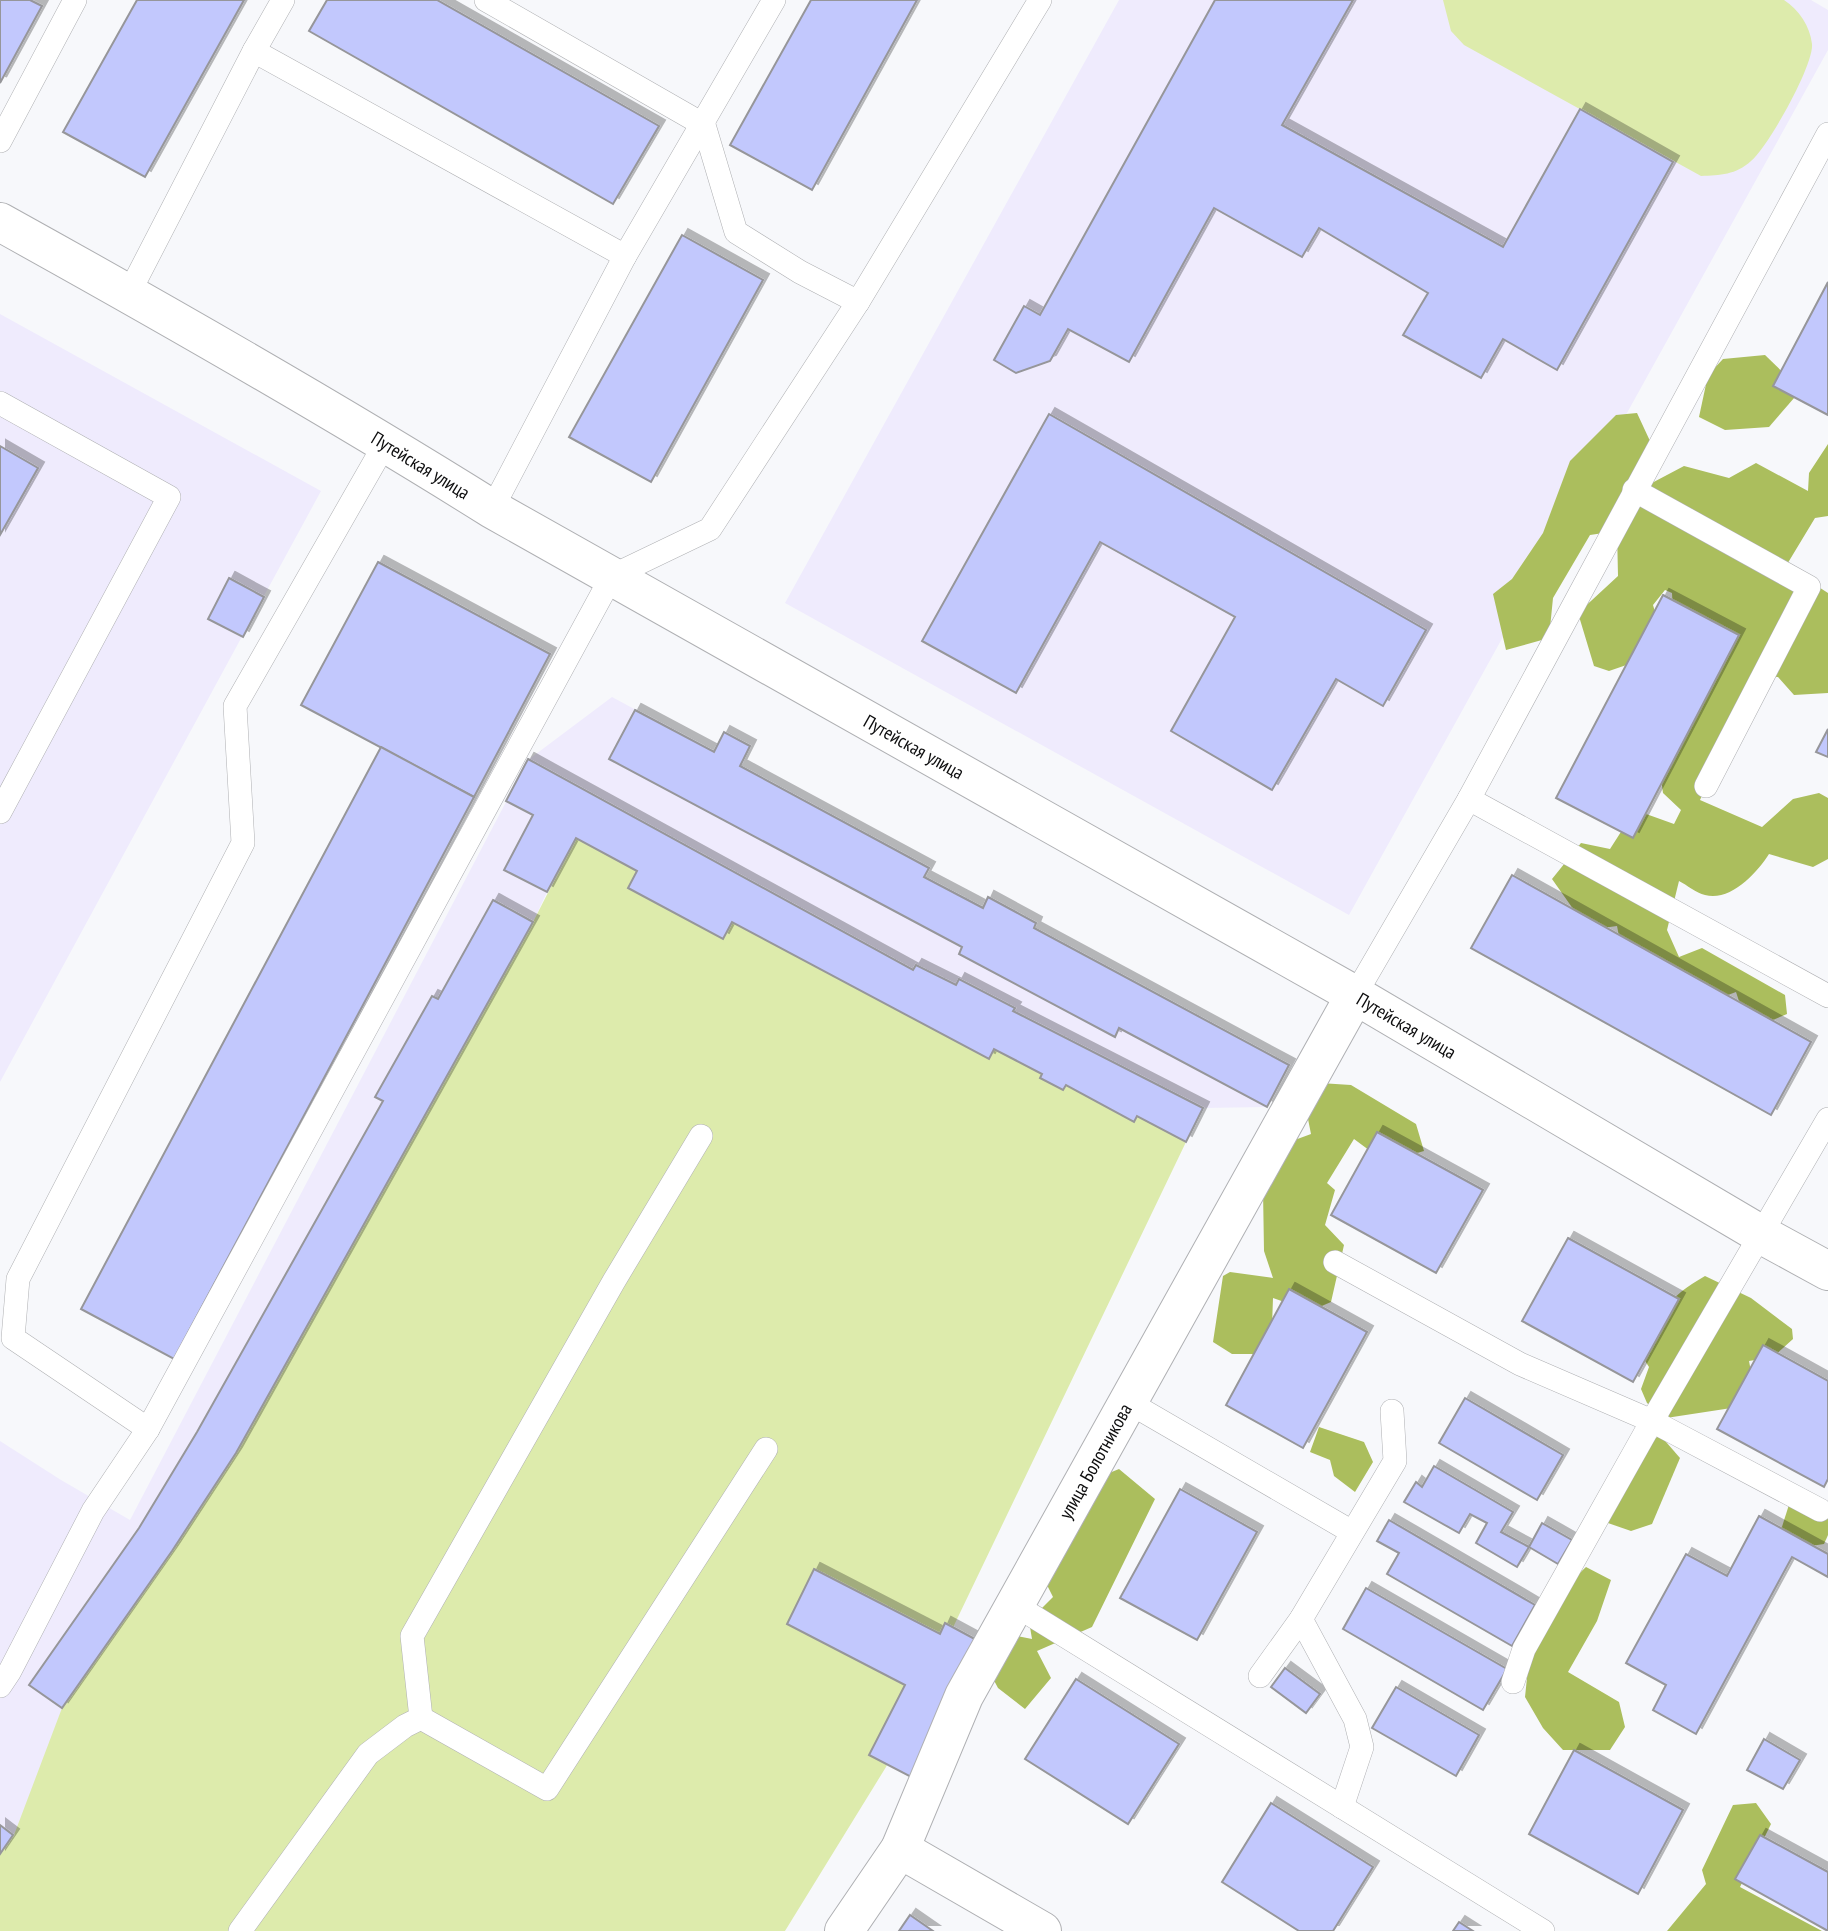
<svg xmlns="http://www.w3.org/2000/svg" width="1828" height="1931" font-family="'PT Sans Narrow',sans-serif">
<defs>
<filter id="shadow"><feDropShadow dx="6" dy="-6" stdDeviation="0" flood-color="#0004"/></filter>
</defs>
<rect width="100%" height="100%" fill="#f7f8fb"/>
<g fill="#efebfd">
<polygon points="1119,0 1811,0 1828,10 1828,50 1349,915 785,603"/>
<polygon points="0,314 321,491 0,1082"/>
<polygon points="612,697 714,752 724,732 750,746 740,766 929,868 925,877 983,907 988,897 1036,923 1034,928 1289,1065 1267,1107 1203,1108 1186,1142 1138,1116 1134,1122 1066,1085 1063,1090 1040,1078 1041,1075 733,922 723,939 628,888 547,892 533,922 236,1453 172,1551 13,1835 0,1854 0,1441 61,1480 130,1520 528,760"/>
</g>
<g fill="#ddebac">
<path d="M 1443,0 L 1784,0 C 1799,10 1810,26 1812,44 C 1814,65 1768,147 1751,161 C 1736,175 1720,175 1701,176 L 1464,45 L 1451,31 Z"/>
<polygon points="576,838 637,871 629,888 723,939 732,922 994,1049 1042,1074 1041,1078 1063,1090 1066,1085 1134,1121 1137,1116 1186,1142 886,1767 785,1931 0,1931 0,1854 14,1835 62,1708 172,1551 236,1453 533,922"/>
</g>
<g fill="#abbe5d">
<polygon points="1765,355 1801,390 1769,427 1725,430 1699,417 1708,375 1723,359"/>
<path d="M 1637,413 L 1650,441 L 1631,494 L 1684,466 L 1729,478 L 1756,463 L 1808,491 L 1809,473 L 1828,444 L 1828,516 L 1815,518 L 1786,566 L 1828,593 L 1828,693 L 1794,695 L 1778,677 L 1756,676 L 1700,800 L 1762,827 L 1793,799 L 1819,793 L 1828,798 L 1828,859 L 1813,867 L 1769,854 C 1757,873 1730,902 1705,895 C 1696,893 1687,885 1679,881 L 1667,930 L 1679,957 L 1702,948 L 1785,995 L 1787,1014 L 1754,1028 L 1746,1022 L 1736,992 L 1693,1008 L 1626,971 L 1617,926 L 1588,930 L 1552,879 L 1581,843 L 1610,849 L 1635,810 L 1674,824 L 1681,810 L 1663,793 L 1660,771 L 1676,675 L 1672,593 L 1665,590 L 1653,605 L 1658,622 L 1641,660 L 1609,671 L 1594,666 L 1578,613 L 1618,576 L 1617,531 L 1590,535 L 1553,598 L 1549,638 L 1506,650 L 1493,594 L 1512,579 L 1543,533 L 1570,461 L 1616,415 Z"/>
<polygon points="1320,1083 1351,1085 1416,1124 1424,1151 1385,1162 1354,1139 1327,1183 1335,1190 1325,1225 1344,1245 1331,1302 1310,1311 1273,1298 1271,1354 1232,1354 1213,1342 1223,1276 1230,1272 1273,1278 1264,1251 1263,1190 1292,1141 1311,1134 1305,1104"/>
<path d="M 1705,1276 L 1751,1298 L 1792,1329 L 1793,1339 L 1773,1357 L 1749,1361 L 1754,1387 L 1738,1407 L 1666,1418 L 1647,1403 L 1641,1389 L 1649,1367 L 1638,1350 C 1659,1314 1668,1297 1705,1276 Z"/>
<polygon points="1319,1427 1364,1442 1373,1462 1355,1492 1334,1476 1330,1460 1310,1452"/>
<polygon points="1660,1435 1680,1458 1652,1524 1631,1531 1605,1522 1617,1465"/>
<polygon points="1119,1469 1155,1499 1092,1627 1037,1651 1051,1678 1025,1709 998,1688 988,1669 1017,1636 1032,1639 1029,1621 1053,1597 1044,1579 1097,1478"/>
<polygon points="1794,1489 1828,1506 1828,1535 1824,1544 1804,1547 1780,1533"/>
<polygon points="1586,1567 1611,1580 1597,1621 1568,1672 1619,1702 1625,1727 1610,1750 1563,1750 1543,1728 1525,1697 1529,1659 1558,1594"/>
<polygon points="1756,1803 1771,1824 1740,1887 1822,1931 1667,1931 1706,1884 1702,1870 1733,1805"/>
</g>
<g fill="#c2c8fd" stroke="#96969a" stroke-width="2" filter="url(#shadow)">
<polygon points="0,0 30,0 42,6 0,83"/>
<polygon points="137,0 244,0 145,177 63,132"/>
<polygon points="327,0 437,0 659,126 613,204 309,31"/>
<polygon points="811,0 917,0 812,190 730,145"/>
<polygon points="1215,0 1353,0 1282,125 1503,247 1580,109 1673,162 1557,370 1503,339 1481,378 1403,335 1428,293 1319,228 1302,257 1214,208 1129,362 1068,329 1050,361 1016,373 994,360 1024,306 1040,315"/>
<polygon points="682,235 763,280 651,482 569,437"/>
<polygon points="1828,282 1828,415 1773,386"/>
<polygon points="1049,414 1426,630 1383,706 1336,679 1272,790 1171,731 1235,617 1100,542 1016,693 922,641"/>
<polygon points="0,446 38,468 0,535"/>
<polygon points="378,562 550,654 474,797 301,705"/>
<polygon points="229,578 264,597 243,637 208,619"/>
<polygon points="1663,595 1739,635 1633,838 1556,798"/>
<polygon points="635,710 714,752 724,732 750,746 740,766 929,868 924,877 983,908 988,897 1036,923 1034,928 1289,1065 1267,1107 1119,1028 1115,1037 959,954 962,947 609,759"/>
<polygon points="1828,729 1828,757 1816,752"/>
<polygon points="381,747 474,797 174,1359 81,1309"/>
<polygon points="528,759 913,970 916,965 956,985 959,979 1015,1008 1013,1011 1203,1108 1186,1142 1137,1116 1134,1122 1066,1085 1063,1090 1040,1078 1042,1074 994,1049 989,1059 732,922 723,939 628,888 637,871 576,838 547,892 504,870 533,815 506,801"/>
<polygon points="1512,875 1811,1042 1771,1115 1471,948"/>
<polygon points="493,900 533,922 236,1453 172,1551 62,1708 29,1685 139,1528 197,1432 383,1101 375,1097 432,996 438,999"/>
<polygon points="1377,1132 1483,1190 1436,1273 1331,1215"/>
<polygon points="1568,1238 1679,1299 1633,1382 1522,1321"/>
<polygon points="1289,1289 1367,1332 1303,1448 1226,1405"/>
<polygon points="1763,1345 1828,1381 1828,1479 1824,1487 1717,1429"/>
<polygon points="1465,1398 1563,1455 1537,1500 1439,1443"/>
<polygon points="1434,1466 1513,1512 1501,1532 1529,1547 1517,1567 1476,1543 1487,1523 1470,1514 1459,1533 1404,1502 1416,1482 1422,1487"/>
<polygon points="1180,1489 1257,1532 1197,1640 1120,1598"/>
<polygon points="1759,1516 1828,1554 1828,1577 1792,1557 1696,1734 1653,1710 1666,1685 1626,1663 1686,1554 1727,1576"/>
<polygon points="1389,1520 1535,1605 1512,1646 1387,1574 1399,1553 1377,1541"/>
<polygon points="1542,1523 1572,1540 1558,1564 1529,1547"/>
<polygon points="814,1569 940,1634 945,1623 984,1644 915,1779 869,1755 905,1685 787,1624"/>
<polygon points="1366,1588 1507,1669 1483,1710 1343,1629"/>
<polygon points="1285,1668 1320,1694 1306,1713 1271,1687"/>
<polygon points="1076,1679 1179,1744 1128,1824 1025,1759"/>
<polygon points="1396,1687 1479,1735 1456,1776 1372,1728"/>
<polygon points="1764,1739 1800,1760 1783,1789 1747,1770"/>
<polygon points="1574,1750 1683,1810 1638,1894 1529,1834"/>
<polygon points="1271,1803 1373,1867 1333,1931 1299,1931 1222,1882"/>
<polygon points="0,1825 13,1835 0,1854"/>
<polygon points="1760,1835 1828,1872 1828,1931 1735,1879"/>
<polygon points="910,1915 933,1931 899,1931"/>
<polygon points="1459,1922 1473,1931 1453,1931"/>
</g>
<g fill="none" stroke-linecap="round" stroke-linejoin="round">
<defs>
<g id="service">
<polyline points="486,0 704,125 736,232 800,272 858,302"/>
<polyline points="254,51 625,256"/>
<polyline points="0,141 75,0"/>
<polyline points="129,293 254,51 283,0"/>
<polyline points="0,403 169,497 0,812"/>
<polyline points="1634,490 1809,587 1706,786"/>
<polyline points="492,509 625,256 774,0"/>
<polyline points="1469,799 1828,996"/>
<polyline points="1355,995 1469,799 1828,134"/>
<polyline points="1335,1262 1520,1364 1652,1421 1820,1510"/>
<polyline points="1128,1402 1352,1532"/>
<polyline points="148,1429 13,1338 18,1279 243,843 235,706 386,442"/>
<polyline points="1015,1605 1543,1931"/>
<polyline points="1301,1619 1355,1719 1362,1747 1342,1807"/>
<polyline points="1260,1676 1301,1619 1395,1461 1392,1411"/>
<polyline points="1513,1682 1524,1649 1652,1421 1828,1119"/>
<polyline points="0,1686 10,1671 93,1511 148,1429 612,576 710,529 858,302 1040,0"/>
<polyline points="421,1718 547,1789 766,1449"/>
<polyline points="240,1931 368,1754 405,1726 421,1718 412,1636 614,1281 701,1136"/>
</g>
<g id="minor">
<path id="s1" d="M 0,222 C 166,314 331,408 492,509 L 1355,995 L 1762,1235 L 1828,1271"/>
<polyline points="900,1849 1042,1931"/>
<path id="s2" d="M 844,1931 L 900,1849 L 964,1696 L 1355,995"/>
</g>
</defs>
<use href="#service" stroke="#afb0b3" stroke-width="24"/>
<use href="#minor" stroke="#afb0b3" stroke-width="40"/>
<use href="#service" stroke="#fff" stroke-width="23"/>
<use href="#minor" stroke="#fff" stroke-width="38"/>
</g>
<g text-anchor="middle" stroke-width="6" stroke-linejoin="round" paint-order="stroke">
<g font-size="19" fill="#0d0d0e" stroke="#f7f8fb">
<text dy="7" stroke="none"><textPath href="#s1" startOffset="486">Путейская улица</textPath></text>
<text dy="7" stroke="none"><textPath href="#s1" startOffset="1054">Путейская улица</textPath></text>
<text dy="7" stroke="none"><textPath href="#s1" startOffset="1620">Путейская улица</textPath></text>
<text dy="7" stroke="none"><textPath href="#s2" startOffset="534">улица Болотникова</textPath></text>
</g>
</g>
</svg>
